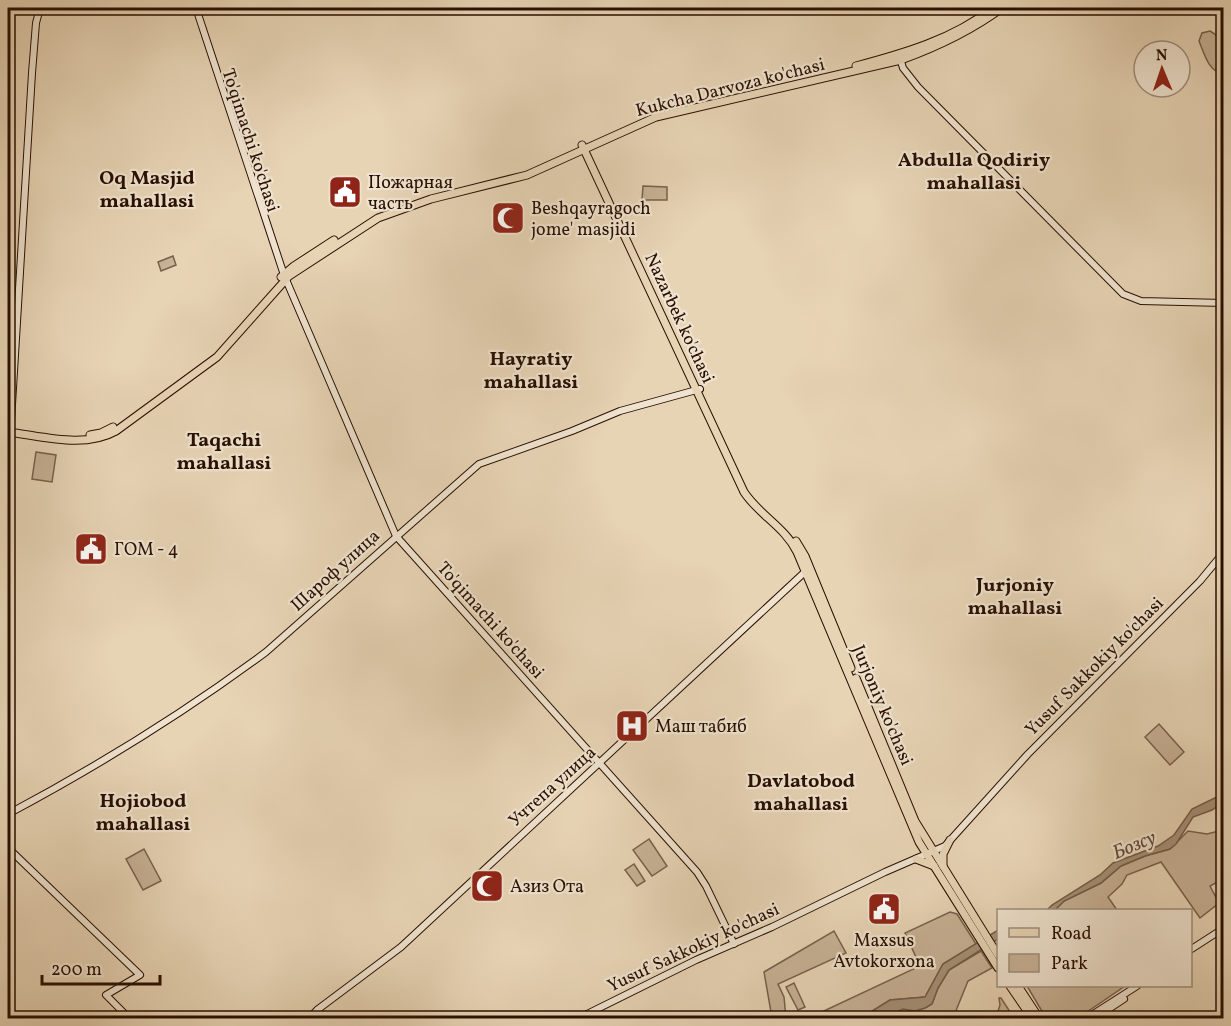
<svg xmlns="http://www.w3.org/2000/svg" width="1231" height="1026" font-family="Vollkorn,serif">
<rect width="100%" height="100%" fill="#e7d4b5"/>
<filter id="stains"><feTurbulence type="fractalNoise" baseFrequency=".00333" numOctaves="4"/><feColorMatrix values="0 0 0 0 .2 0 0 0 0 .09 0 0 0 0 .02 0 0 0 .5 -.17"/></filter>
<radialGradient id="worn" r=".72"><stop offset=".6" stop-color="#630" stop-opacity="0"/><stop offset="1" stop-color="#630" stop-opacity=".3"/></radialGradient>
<g fill="#c7b296" stroke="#78604c" stroke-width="1.5">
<path d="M 1210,31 C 1225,38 1224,60 1223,73 C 1209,73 1204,53 1199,41 L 1202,33 Z"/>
<polygon points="643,186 667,187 667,200 642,200"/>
<polygon points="173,256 176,265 161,271 158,262"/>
<polygon points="36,452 56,455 52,482 32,479"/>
<polygon points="1159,724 1184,752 1170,765 1145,737"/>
<polygon points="1223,830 1223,879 1210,886 1219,903 1200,918 1161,862 1127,875 1122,884 1108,897 1117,910 1055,910 1064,901 1101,883 1121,866 1145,856 1170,849 1188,831 1207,834"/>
<polygon points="649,839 667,866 652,876 633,850"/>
<polygon points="144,849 161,881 143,890 126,859"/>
<polygon points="634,864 645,881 637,886 625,870"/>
<polygon points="950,912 957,914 976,944 943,964 925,997 890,1000 861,1018 809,1018 920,966 905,933"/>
<polygon points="834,931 846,953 778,984 784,997 786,1018 772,1018 764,972"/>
<polygon points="981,951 992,968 968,981 953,1018 883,1018 903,1009 915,1011 925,1008 932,1004 938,988 949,970"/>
<polygon points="794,983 805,1007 798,1010 786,987"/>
<polygon points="1027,986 1125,986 1078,1018 1046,1018"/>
<polygon points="999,998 1001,998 1014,1018 1003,1018 998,1011 1000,1005"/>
</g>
<g fill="#a69178" stroke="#745d48" stroke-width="1.5">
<polygon points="1223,794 1223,802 1212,810 1193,817 1176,844 1170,849 1145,856 1121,866 1101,883 1064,901 1055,910 1047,910 1052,905 1100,875 1113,863 1158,846 1174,835 1192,809"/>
<polygon points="998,930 998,939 949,970 938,988 932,1004 925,1008 915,1011 903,1009 883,1018 861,1018 890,1000 925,997 943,964"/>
</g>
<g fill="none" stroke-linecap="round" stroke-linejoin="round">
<defs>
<g id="secondary">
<polyline points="196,8 284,275 396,536 697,872 706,886 734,944"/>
<polyline points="900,58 903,68 918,87 1123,294 1141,301 1224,303"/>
<polyline points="8,471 32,73 36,23 40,8"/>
<path d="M 8,814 C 98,766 184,713 266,652 L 479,464 L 572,431 L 620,411 L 700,389"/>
<polyline points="8,848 140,975 106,995 129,1018"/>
<polyline points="1190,950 1224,928"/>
<polyline points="309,1018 317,1010 401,947 807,570"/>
<polyline points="579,1018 696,960 772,927 885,872 945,846 1028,754 1200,581 1224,552"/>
<polyline points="1087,1018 1137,986"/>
<polyline points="1095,1018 1124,999"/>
</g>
<g id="primary">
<path d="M 856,66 C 905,53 953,39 993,8"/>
<path d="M 582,145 L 744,492 C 759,515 785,527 797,552 L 919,842 L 998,968"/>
<polyline points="281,277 294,266 334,240"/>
<path d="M 8,432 C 42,436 84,449 116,431 L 217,357 L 289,276 L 378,218 L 431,199 L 527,175 L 656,117 L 901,60 C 937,47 971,31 1002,8"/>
<polyline points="90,435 101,433 113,427"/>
<polyline points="796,541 805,556 851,668"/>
<polyline points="856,678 915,821 998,955"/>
<polyline points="916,859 934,866"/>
<polyline points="943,866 943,854 950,840"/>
<polyline points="1010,986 1032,1018"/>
<polyline points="1018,986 1039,1018"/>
</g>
</defs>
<use href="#secondary" stroke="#280e01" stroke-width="8"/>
<use href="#primary" stroke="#280e01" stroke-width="9"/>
<use href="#secondary" stroke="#efe3cf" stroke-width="6"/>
<use href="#primary" stroke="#e7d4b5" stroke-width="7"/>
</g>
<defs>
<symbol id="civic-square" viewBox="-11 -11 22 22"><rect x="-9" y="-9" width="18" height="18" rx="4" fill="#8f2418" stroke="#efe3cf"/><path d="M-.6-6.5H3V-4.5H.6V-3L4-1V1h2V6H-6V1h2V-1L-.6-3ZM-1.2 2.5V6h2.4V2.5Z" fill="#fff"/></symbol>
<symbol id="mosque-square" viewBox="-11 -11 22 22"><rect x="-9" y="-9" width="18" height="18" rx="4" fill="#8f2418" stroke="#efe3cf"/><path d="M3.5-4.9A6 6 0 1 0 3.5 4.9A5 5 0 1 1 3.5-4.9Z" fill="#fff"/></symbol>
<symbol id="hospital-square" viewBox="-11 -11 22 22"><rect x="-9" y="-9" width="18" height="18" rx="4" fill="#8f2418" stroke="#efe3cf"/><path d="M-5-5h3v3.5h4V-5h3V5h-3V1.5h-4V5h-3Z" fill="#fff"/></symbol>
</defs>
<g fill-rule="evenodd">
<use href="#civic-square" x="326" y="173" width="38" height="38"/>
<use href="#mosque-square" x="489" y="199" width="38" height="38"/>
<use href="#civic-square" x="72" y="530" width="38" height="38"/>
<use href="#hospital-square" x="613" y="707" width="38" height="38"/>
<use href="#mosque-square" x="468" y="867" width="38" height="38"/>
<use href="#civic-square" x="865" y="890" width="38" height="38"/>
</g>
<g text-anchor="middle" stroke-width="4.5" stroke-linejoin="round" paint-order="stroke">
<g font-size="18" fill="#280e01" stroke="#efe3cf">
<text transform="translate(730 87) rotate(-14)" y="6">Kukcha Darvoza ko'chasi</text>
<text transform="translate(251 140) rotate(72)" y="6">To'qimachi ko'chasi</text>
<text transform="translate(680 318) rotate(65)" y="6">Nazarbek ko'chasi</text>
<text transform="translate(335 570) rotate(-42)" y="6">Шароф улица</text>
<text transform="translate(491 620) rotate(48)" y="6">To'qimachi ko'chasi</text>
<text transform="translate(1094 666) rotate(-45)" y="6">Yusuf Sakkokiy ko'chasi</text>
<text transform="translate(883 705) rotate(67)" y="6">Jurjoniy ko'chasi</text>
<text transform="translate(552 786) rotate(-42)" y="6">Учтепа улица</text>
<text transform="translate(693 947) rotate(-25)" y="6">Yusuf Sakkokiy ko'chasi</text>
</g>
<g font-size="18" fill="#280e01" stroke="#efe3cf" text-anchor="start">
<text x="368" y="188">Пожарная<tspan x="368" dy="21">часть</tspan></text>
<text x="531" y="214">Beshqayragoch<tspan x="531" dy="21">jome' masjidi</tspan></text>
<text x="114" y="555">ГОМ - 4</text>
<text x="655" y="732">Маш табиб</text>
<text x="510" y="892">Азиз Ота</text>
<text x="884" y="946" text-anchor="middle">Maxsus<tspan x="884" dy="21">Avtokorxona</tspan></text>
</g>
<g font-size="20" font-weight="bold" fill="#280e01" stroke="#efe3cf">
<text x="974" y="166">Abdulla Qodiriy<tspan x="974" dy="23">mahallasi</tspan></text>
<text x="147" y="184">Oq Masjid<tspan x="147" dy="23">mahallasi</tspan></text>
<text x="531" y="365">Hayratiy<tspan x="531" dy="23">mahallasi</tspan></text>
<text x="224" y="446">Taqachi<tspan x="224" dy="23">mahallasi</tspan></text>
<text x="1015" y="591">Jurjoniy<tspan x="1015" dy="23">mahallasi</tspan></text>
<text x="801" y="787">Davlatobod<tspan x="801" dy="23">mahallasi</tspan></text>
<text x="143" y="807">Hojiobod<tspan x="143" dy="23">mahallasi</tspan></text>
</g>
<g font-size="20" font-style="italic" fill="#614937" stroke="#efe3cf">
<text transform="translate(1134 844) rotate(-23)" y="7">Бозсу</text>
</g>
</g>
<rect width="1231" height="1026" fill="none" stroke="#e7d4b5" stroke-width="30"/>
<rect x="9" y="9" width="1213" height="1008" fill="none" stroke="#280e01" stroke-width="3"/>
<rect x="15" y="15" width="1201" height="996" fill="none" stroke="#280e01" stroke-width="1.5"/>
<rect x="997" y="909" width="195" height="78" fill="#efe3cf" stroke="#9f8e7d" stroke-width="1.5"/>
<rect x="1009" y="928" width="30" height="9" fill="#e7d4b5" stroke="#9f8e7d" stroke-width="1.5"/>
<text x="1051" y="939" font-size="18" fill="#280e01">Road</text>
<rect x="1009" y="954" width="30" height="18" fill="#c7b296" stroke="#9f8e7d" stroke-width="1.5"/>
<text x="1051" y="969" font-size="18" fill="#280e01">Park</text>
<g transform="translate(1162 69) rotate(358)"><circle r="28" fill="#efe3cf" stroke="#9f8e7d" stroke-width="1.5"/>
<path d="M0-4.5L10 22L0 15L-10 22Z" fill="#8f2418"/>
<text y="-9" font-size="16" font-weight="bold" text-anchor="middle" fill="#280e01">N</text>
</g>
<path d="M42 975v9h118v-9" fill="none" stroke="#280e01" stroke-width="3"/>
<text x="51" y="975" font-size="18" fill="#280e01" stroke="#efe3cf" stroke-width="4.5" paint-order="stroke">200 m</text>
<rect width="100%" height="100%" filter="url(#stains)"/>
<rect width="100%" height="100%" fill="url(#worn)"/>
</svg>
